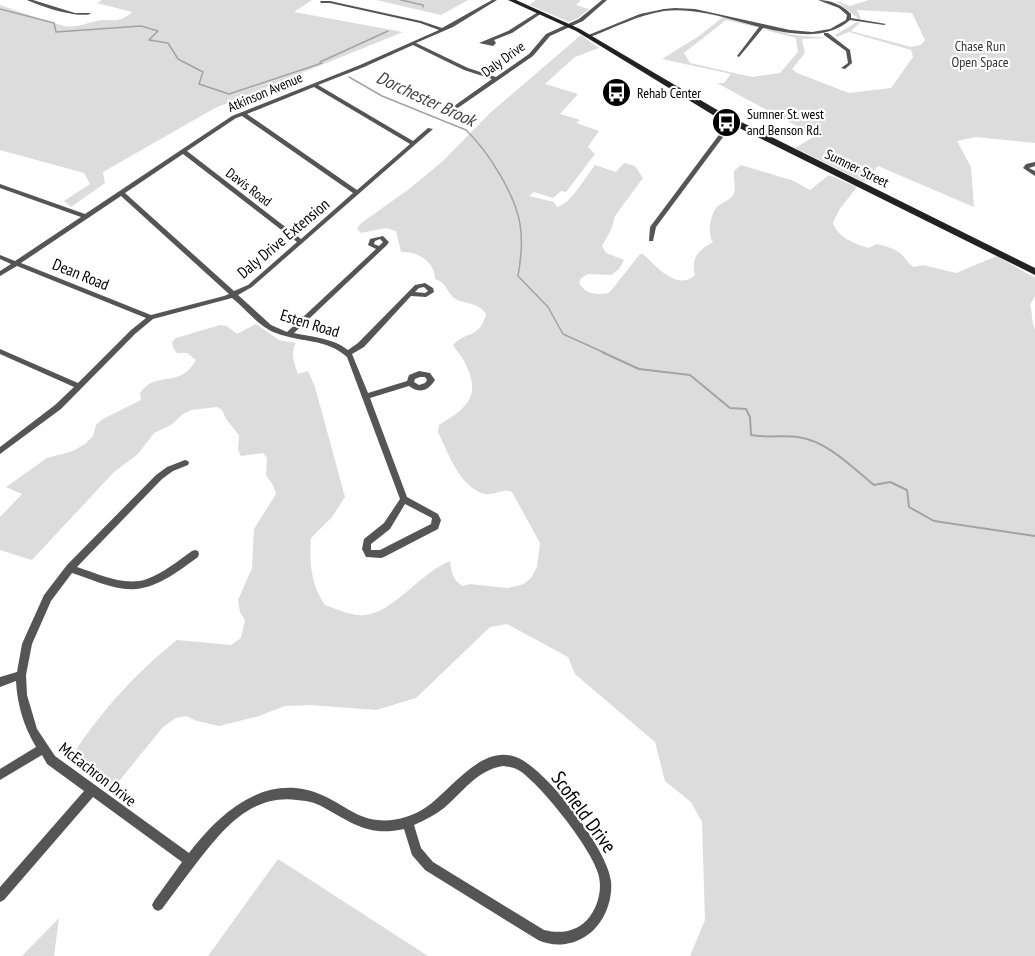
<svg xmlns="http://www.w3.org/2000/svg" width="1035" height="956" font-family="'PT Sans Narrow',sans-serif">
<rect width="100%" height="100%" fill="#fff"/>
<g fill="#dcdcdc">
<path d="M 102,0 L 312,0 L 294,12 L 403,32 L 215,108 L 103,172 L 105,183 L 71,207 L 64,201 L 90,184 L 84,173 L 0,150 L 0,5 C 21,12 43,20 64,26 C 79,29 94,19 106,20 C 116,21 124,20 132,12 L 97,3 Z"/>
<polygon points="376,0 468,0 441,15"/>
<polygon points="536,0 581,0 576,5 589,9 578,18 569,22 529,5"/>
<polygon points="869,0 1035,0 1035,143 976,137 957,141 971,167 974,207 878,166 864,182 795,148 815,136 717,83 724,83 731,74 662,59 699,36 723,17 753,24 756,27 726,20 684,53 690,63 752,77 780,73 798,52 796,38 765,30 770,29 794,35 828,38 802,39 805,53 792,69 797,73 849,93 891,88 913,57 911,50 849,32 837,37 835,35 857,22 860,23 851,31 911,47 921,45 925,40 912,13 857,10 861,19 859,19 837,2 838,1 850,6"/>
<path d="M 581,35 L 599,48 L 575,57 L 545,84 L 578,94 L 560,114 L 580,120 L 576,123 L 599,131 L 588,147 L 595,154 L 566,192 L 561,191 L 553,198 L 534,192 L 529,196 L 554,202 L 557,207 C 570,205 586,176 595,165 L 616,172 L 624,163 L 635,166 L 643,178 L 615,216 L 611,230 L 602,246 L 606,253 L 624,260 L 619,269 L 611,275 L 588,274 L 581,278 L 579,283 C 586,295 597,295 609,293 L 640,254 L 643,254 C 655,265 677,292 695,275 C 690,258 700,249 713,242 C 707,235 710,213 718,206 C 723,202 729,201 733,195 C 737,188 733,179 734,171 L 741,165 L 794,181 L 810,190 L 829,175 L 857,187 L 839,210 L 833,223 C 839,238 853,243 868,248 L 877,244 C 885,246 893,248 900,253 C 906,258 907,263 914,267 L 923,265 L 956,273 L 997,256 L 1035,278 L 1035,296 L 1030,305 C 1033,314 1031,321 1035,330 L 1035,956 L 690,956 L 705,920 L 702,822 L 691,802 L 665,781 L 655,742 L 575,674 L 568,657 L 507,624 L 490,627 L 416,698 L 376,710 L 311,705 L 285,706 L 259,716 L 219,726 L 197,721 L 186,716 L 176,718 L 163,727 L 115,786 L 74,753 C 101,711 138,671 177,640 L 231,645 L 241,638 L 245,620 L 240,612 L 238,600 L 252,568 L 254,529 L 276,494 L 273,485 L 266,475 L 267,458 L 263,453 L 241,456 L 238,450 L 239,435 L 226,419 L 222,410 L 217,407 L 191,410 L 183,414 L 171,425 L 154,433 L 138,454 L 114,472 L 32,560 L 0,550 L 0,517 L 22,494 L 6,487 L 47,458 L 73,451 L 85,444 L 93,436 L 96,425 L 103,419 L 141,400 L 140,393 C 157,369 179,390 196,360 L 187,353 L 177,353 L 173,348 L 172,342 L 176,338 L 220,325 L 227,326 L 237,334 L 256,324 L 279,340 L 296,343 C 290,353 294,364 298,374 L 308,371 L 315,387 L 345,497 L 332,517 L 311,538 C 309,562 311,585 325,605 C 336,609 354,617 366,615 C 395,611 420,573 450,561 C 451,571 453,580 462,586 L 470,584 L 508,588 L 524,584 L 531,578 L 537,567 L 540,543 L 512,492 C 503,488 494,496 485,494 C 459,487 449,454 438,432 L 439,425 C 465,409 482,398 466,365 C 463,357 457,352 453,345 C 467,330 480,339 486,314 C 478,302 467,305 456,299 C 446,293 447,282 435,279 C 435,262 418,251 401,252 L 396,231 L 386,228 L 361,233 L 357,229 L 360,224 L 409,189 L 443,161 L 490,113 Z"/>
<polygon points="278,859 428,956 208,956"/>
<polygon points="59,918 54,956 22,956"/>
</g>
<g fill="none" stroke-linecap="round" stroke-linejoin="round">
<g stroke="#a3a3a3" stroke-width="1.5">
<polyline points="401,0 423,5 423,7"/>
<polyline points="0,9 54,23 56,32 141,26 158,31 149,40 168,43 178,59 203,72 199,84 229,94 322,63"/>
<polyline points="320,62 388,31"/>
<path d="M 349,77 L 382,96 L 466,130 C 488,151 515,194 520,224 C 523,241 521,259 518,276 L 548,307 L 563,334 L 605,353"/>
</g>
<path stroke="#a3a3a3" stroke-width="2" d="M 602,352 L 639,369 L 690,375 L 730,408 L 746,409 L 750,417 L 751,435 C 767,438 783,435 798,437 C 827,441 852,467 874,485 L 890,482 L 907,490 L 909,507 L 934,521 L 1035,536"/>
<g fill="#555" fill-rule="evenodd">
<path d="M 27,0 L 33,0 L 75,13 L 89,13 L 91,14 C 76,18 42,7 27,0 Z"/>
<path d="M 492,0 L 497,0 L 453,27 L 416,43 L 468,68 L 496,77 L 529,54 L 546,34 L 579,19 L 602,0 L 607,0 L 583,21 L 550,36 L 533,56 L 452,112 L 447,111 L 492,79 L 464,70 L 413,45 L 364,67 L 318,85 L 413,141 L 428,128 L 433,129 L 252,287 L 238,295 L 271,325 L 287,332 L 376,249 L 368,245 L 370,239 L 383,236 L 389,242 L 387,245 L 294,333 C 312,337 333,338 348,350 L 358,343 L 415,285 L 425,283 L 433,288 L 434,292 L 426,297 L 411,296 L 364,347 L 352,354 L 368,393 L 407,381 L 409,375 L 419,371 L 430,373 L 435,380 C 428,391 420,394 409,386 L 370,398 L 407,497 L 438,514 L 441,520 L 438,529 L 384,557 L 381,558 L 366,557 L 362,549 L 364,539 L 384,523 L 400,499 L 347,357 C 326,338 301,343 276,333 C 259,327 246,309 232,298 L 153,319 L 135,334 L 61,409 L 0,454 L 0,447 L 55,405 L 74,387 L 0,354 L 0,349 L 78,383 L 131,330 L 146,318 L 17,266 L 0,276 L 0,271 L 11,264 L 0,259 L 0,255 L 15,261 L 81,217 L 0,188 L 0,184 L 85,214 L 232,116 L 360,65 L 439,30 L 420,23 L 330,3 L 321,3 L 320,1 L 330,1 L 421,21 L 442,28 ZM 314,87 L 410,144 L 357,190 L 247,114 ZM 242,116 L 353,193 L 301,239 L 187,151 L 236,118 ZM 183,154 L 297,242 L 248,285 L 234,291 L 125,193 ZM 121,196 L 229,294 L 224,296 L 151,315 L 21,263 ZM 380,239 L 383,242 L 379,246 L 374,244 L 375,241 ZM 424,287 L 428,291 L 425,293 L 415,292 L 419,288 ZM 420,377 L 425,377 L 427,380 L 425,383 L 419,385 L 414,382 L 415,379 ZM 405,504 L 432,518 L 431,524 L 380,550 L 371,550 L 371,544 L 390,529 Z"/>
<path d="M 818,0 C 831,0 842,5 851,14 L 851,18 L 886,24 L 884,25 L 850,20 C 826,41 792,34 763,28 L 739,57 L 737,56 L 759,27 C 729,19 696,7 664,11 C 638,15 614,28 590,37 L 586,36 L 640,14 L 664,9 L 675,8 L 695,9 L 790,30 L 812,32 L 830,29 L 846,20 L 847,15 L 839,8 Z"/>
<polygon points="538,12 542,13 512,33 494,40 496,43 493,46 479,43 508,31"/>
<polygon points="824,33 828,33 850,50 852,63 845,69 841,68 848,63 846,51 824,35"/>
<polygon points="730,120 735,121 656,227 653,241 649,241 650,227"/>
<polygon points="1035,162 1035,166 1029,168 1035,171 1035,176 1023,168 1026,164"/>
<path d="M 185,460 L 188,461 L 189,463 L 188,465 L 173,471 L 162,479 L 77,567 C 99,574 124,587 147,579 C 163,573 178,561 192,551 L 195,550 L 198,551 L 199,554 L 198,557 C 180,570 159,587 136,589 C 115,591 91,579 72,573 L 51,601 L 32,644 L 26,675 L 27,695 L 37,729 L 55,756 L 189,853 C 221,811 268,770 324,796 C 342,804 357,818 377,820 C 394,822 411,817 425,808 C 451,791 480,744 516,757 C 546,768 608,850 611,881 C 613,902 603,925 586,936 C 571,946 553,947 538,940 L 425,870 L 412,855 L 404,829 C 369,837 352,823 323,807 C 314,802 307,801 297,800 C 249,794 221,832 195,865 C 184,879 173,894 162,909 L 158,911 L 154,909 L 152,905 L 154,901 L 182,862 L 93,797 L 4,900 L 0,902 L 0,887 L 84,791 L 47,764 L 42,755 L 0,780 L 0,769 L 36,747 C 24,727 17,704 16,681 L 0,687 L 0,677 L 17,672 L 22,644 L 44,595 L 67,565 L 156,475 L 167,467 ZM 503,766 C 509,767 514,767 520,771 C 542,786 591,848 598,873 C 603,889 598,908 587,920 C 575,932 561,934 544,930 L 433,862 L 421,848 L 414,825 C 425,820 435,815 444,808 C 463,792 477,770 503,766 Z"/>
</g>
<polygon fill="#222" fill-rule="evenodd" points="508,0 516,0 580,29 719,111 1035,268 1035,275 713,115 576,31"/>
</g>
<defs>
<symbol id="bus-disc" viewBox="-11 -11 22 22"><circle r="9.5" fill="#000" stroke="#fff"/><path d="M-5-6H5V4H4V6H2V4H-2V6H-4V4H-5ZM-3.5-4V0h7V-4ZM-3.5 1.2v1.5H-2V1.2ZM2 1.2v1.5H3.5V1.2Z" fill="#fff"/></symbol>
</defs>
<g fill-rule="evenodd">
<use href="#bus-disc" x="600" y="76" width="33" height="33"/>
<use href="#bus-disc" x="710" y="106" width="33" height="33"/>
</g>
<g text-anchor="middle" stroke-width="4.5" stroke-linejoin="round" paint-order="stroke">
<g font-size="14" fill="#333" stroke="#fff">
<text x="980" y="51">Chase Run<tspan x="980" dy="16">Open Space</tspan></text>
</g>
<g font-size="14" fill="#000" stroke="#fff">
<text transform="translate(503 59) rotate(-36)" y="5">Daly Drive</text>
<text transform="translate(265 92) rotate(-23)" y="5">Atkinson Avenue</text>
<text transform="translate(857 168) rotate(26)" y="5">Sumner Street</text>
<text transform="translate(249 187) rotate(37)" y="5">Davis Road</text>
</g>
<g font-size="14" fill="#000" stroke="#fff" text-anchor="start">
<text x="637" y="98">Rehab Center</text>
<text x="747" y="119">Sumner St. west<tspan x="747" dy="16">and Benson Rd.</tspan></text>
</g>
<g font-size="16" fill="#000" stroke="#fff">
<text transform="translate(283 238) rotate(-40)" y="6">Daly Drive Extension</text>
<text transform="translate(81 274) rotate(22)" y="6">Dean Road</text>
<text transform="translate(310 323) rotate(17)" y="6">Esten Road</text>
<text transform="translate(98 774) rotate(38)" y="6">McEachron Drive</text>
</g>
<g font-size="18" font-style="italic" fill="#444" stroke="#fff">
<text transform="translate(426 99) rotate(25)" y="6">Dorchester Brook</text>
</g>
<g font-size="20" fill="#000" stroke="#fff">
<text transform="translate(584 812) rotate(54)" y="7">Scofield Drive</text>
</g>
</g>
</svg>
